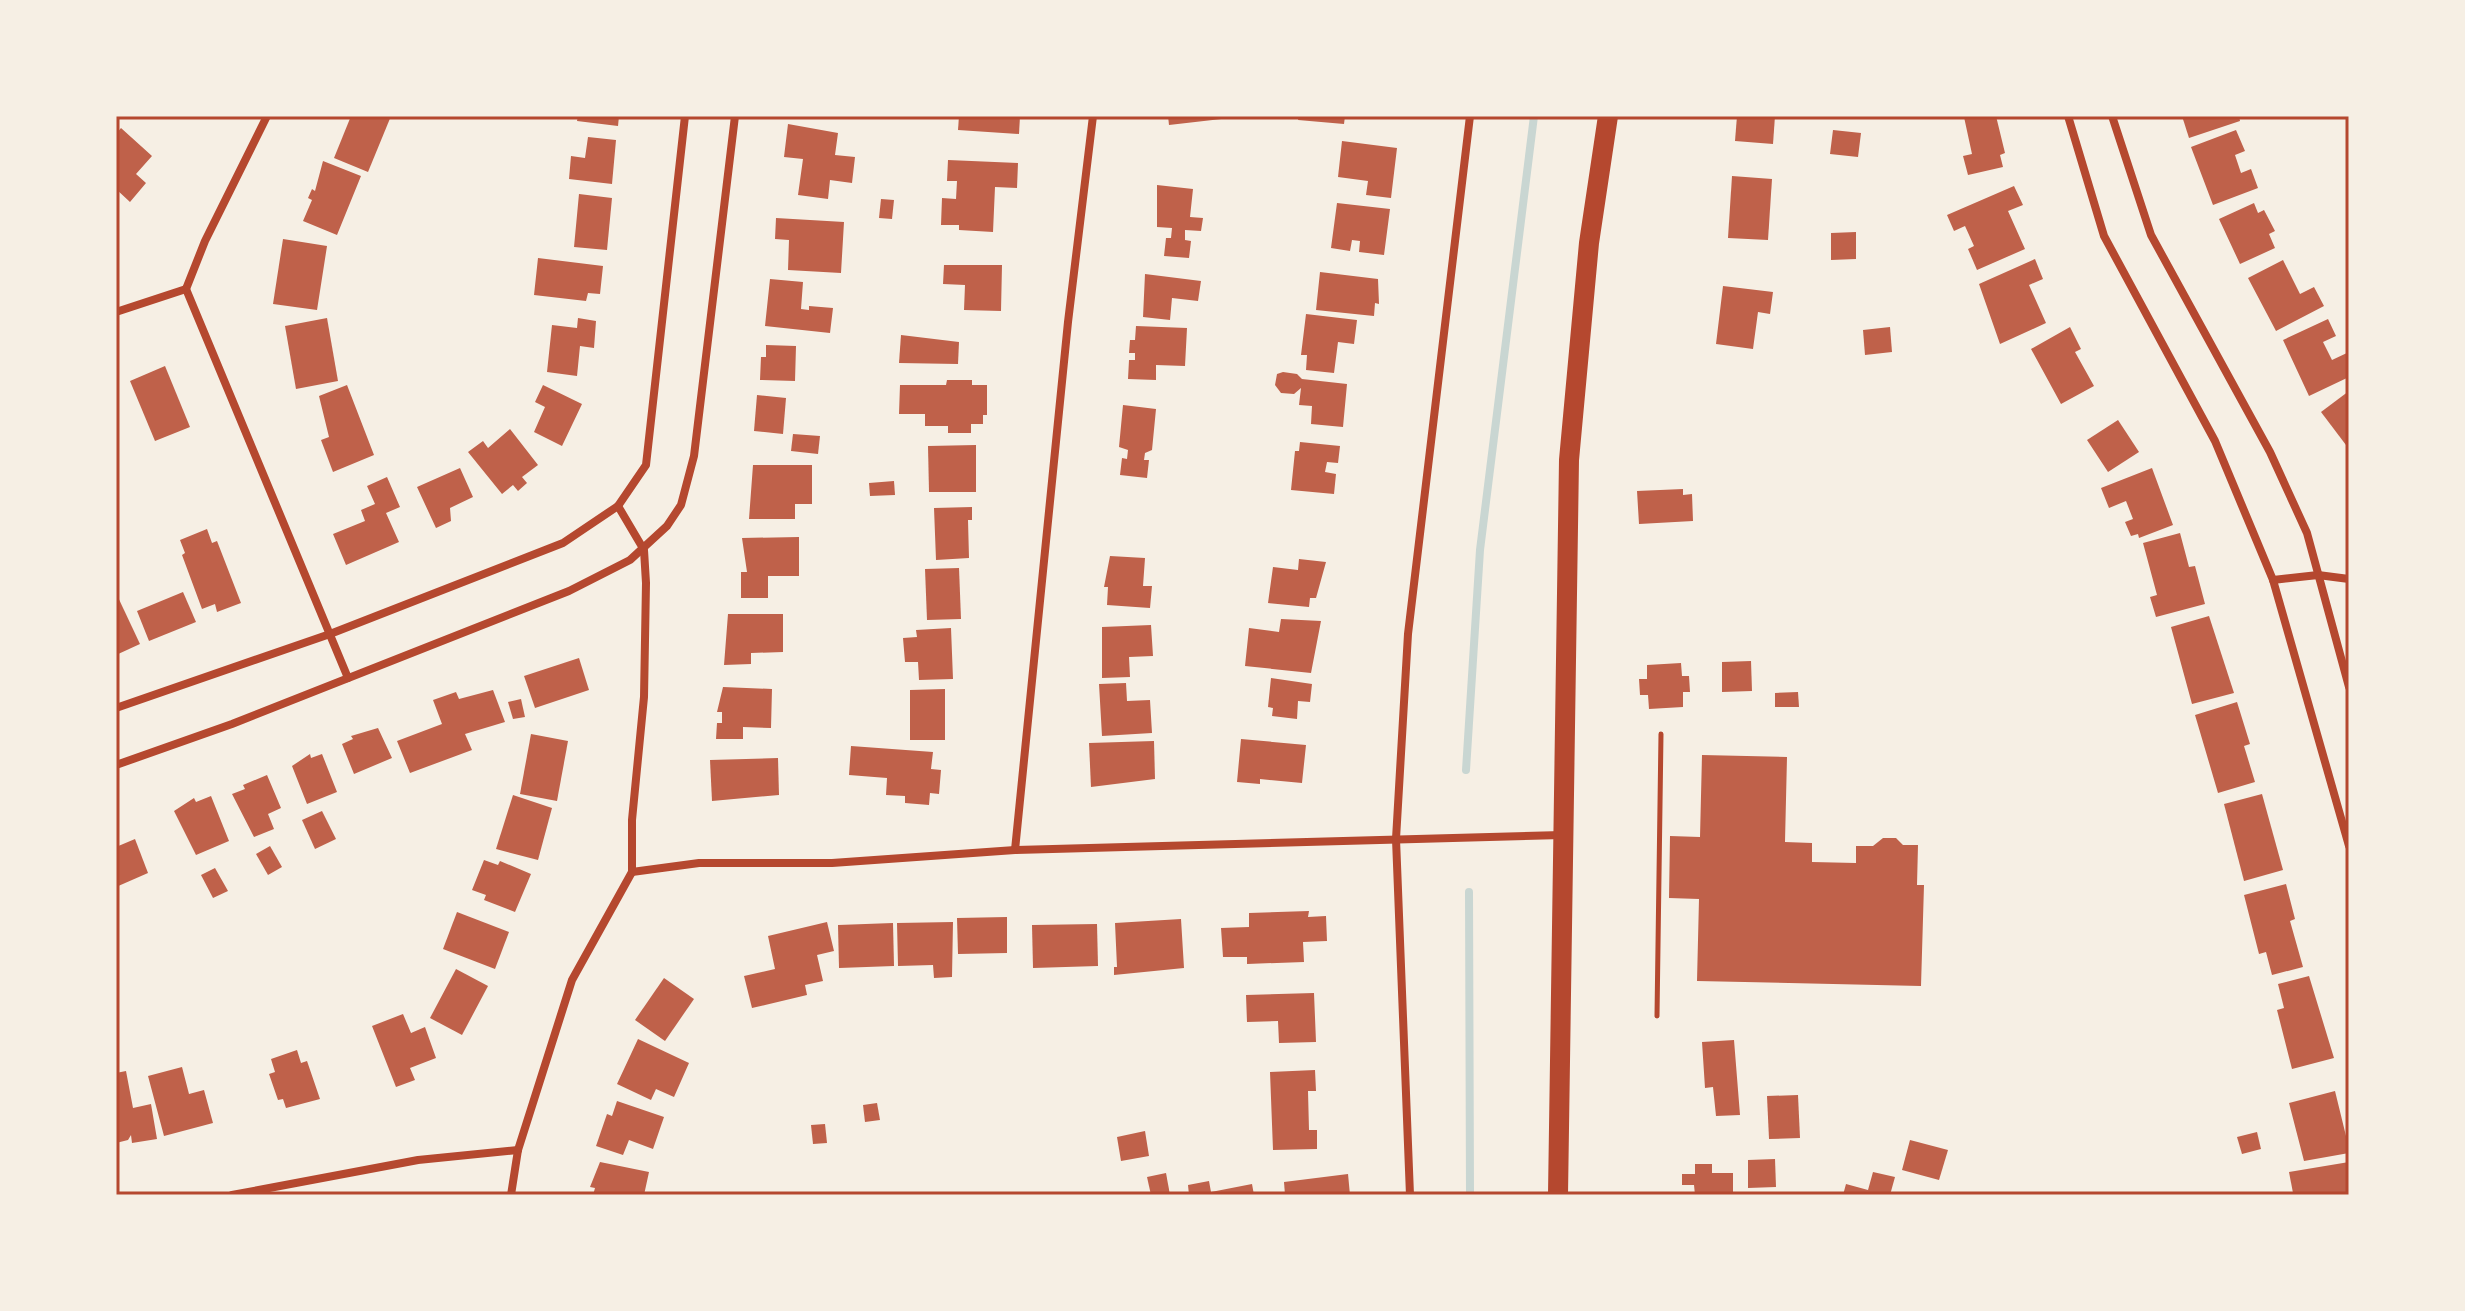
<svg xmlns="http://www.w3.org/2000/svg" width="2465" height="1311" font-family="Jost,sans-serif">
<rect width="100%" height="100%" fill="#f6efe4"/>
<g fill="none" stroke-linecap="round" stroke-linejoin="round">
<g stroke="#c9d6d2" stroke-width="8">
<polyline points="1466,770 1480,550 1534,116"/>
<polyline points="1469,892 1470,1195"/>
</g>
</g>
<g fill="#bf614a">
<polygon points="351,116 391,116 368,172 334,158"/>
<polygon points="578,116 619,116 618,126 577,121"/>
<polygon points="959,116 1020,116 1019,134 958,130"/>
<polygon points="1168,116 1230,116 1230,118 1169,125"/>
<polygon points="1299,116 1345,116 1344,124 1298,120"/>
<polygon points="1737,116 1775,116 1773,144 1735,141"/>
<polygon points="1996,116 2005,153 2000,155 2003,167 1968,175 1963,156 1972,154 1964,117"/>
<polygon points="2182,116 2239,116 2240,121 2189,138"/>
<polygon points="788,124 838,133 835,155 855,157 852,183 830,180 828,199 798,195 803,159 784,157"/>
<polygon points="121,128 152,156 136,174 146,183 130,202 116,189 116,134"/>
<polygon points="1833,130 1861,133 1858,157 1830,154"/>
<polygon points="2236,130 2245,151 2235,155 2241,173 2251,169 2258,188 2213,205 2191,147"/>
<polygon points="588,137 616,140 612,184 569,179 571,156 585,158"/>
<polygon points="1342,141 1397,148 1391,198 1366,195 1368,181 1338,177"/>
<polygon points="948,160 1018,163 1017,188 995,187 993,232 959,230 959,225 941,225 942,198 956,199 957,181 947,181"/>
<polygon points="323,161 361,176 337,235 303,221 312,200 308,198 312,189 315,191"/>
<polygon points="1732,176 1772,179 1768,240 1728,238"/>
<polygon points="1157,185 1193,189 1190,217 1203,218 1201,231 1185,230 1185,240 1191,241 1189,258 1164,256 1166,238 1171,238 1172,228 1157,227"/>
<polygon points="2014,186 2023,205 2008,211 2025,249 1977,270 1968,249 1974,246 1965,226 1954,231 1947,215"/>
<polygon points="579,194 612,198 607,250 574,247"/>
<polygon points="881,199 894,200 892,219 879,218"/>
<polygon points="1337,203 1390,209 1384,255 1359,252 1360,241 1352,240 1350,251 1331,248"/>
<polygon points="2254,203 2258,213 2264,210 2275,231 2269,234 2275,248 2240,264 2219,219"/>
<polygon points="776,218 844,222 841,273 788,270 789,240 775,239"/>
<polygon points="1856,232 1856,259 1831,260 1831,233"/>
<polygon points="283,239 327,246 317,310 273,304"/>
<polygon points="538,258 603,266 600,294 588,293 586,301 534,295"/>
<polygon points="2035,259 2043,279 2029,285 2046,323 2000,344 1979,284"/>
<polygon points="2283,260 2300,294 2314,287 2324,306 2276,331 2248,278"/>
<polygon points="944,265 1002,265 1001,311 964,310 965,285 943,284"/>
<polygon points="1320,272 1378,279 1379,304 1375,303 1374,316 1316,310"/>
<polygon points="1145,274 1201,281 1198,301 1172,298 1170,320 1143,317"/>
<polygon points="770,279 803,282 801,309 809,310 809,306 833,308 830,333 765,326"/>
<polygon points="1723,286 1773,292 1770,314 1758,312 1753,349 1716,344"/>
<polygon points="1306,314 1357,320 1354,344 1338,342 1334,373 1306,370 1307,355 1301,355"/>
<polygon points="327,318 338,381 296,389 285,326"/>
<polygon points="578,318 596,321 594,348 580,346 577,376 547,372 552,325 577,328"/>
<polygon points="2328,319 2336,336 2323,342 2332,360 2349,352 2349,377 2309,396 2283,340"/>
<polygon points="1136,326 1187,328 1185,366 1156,365 1156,380 1128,379 1129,360 1135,360 1135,353 1129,353 1130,340 1135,340"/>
<polygon points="1890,327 1892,352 1865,355 1863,330"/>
<polygon points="2070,327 2081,349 2075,352 2094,386 2061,404 2031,349"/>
<polygon points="901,335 959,342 958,364 899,363"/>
<polygon points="766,345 796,346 795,381 760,380 761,357 766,357"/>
<polygon points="165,366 190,427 155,441 130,381"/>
<polygon points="1283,372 1297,374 1302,379 1347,384 1343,427 1311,424 1312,406 1299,405 1301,388 1294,394 1281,393 1275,385 1277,374"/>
<polygon points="947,380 972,380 972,385 987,385 987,415 983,415 983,424 971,424 971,433 948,433 948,426 925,426 925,414 899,414 900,385 946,385"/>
<polygon points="347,385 374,455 333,472 321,440 329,437 319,396"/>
<polygon points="543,385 582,404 562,446 534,432 545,407 535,402"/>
<polygon points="2349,391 2349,449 2321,412"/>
<polygon points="757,395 786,398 783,434 754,431"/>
<polygon points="1123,405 1156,409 1152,450 1145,453 1144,460 1149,460 1147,478 1120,475 1122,458 1127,459 1128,450 1119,447"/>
<polygon points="2118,420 2139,452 2108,472 2087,440"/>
<polygon points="510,429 538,465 522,477 527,483 518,491 513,485 502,494 468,452 483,441 488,448"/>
<polygon points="793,434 820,436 818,454 791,451"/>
<polygon points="1300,442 1340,446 1338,463 1327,462 1325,472 1336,474 1334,494 1291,490 1295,451 1299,451"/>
<polygon points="976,445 976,492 929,492 928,446"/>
<polygon points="753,465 812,465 812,504 795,504 795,519 749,519"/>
<polygon points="460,468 473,497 450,508 451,521 436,528 417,487"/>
<polygon points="2152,468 2173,525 2139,538 2138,534 2131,536 2125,522 2133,519 2126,501 2109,508 2101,488"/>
<polygon points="387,477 400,507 386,513 399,542 346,565 333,534 365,521 361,510 375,504 367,486"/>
<polygon points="894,481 895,495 870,496 869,483"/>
<polygon points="1683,489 1683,495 1692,494 1693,521 1639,524 1637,491"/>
<polygon points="972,507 972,520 968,520 969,558 936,560 934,508"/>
<polygon points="207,529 212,543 217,541 241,603 217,612 215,604 202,609 182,555 185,553 180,540"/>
<polygon points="2180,533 2189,567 2195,566 2205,604 2156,617 2150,597 2157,595 2143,543"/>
<polygon points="799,537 799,576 768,576 768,598 741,598 741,572 747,572 742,538"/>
<polygon points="1110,556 1145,558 1143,586 1152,586 1150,608 1107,605 1108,587 1104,587"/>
<polygon points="1299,559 1326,562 1316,598 1310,598 1309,607 1268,603 1273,567 1298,570"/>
<polygon points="959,568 961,619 927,620 925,569"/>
<polygon points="183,592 196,622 149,641 137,611"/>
<polygon points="116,593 140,644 116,655"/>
<polygon points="728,614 783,614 783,652 751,653 751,664 724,665"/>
<polygon points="2209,616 2234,693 2192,704 2171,627"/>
<polygon points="1281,619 1321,621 1311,673 1245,666 1249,628 1279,632"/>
<polygon points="1151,625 1153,656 1129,657 1130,677 1102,678 1102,627"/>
<polygon points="951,628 953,679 919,680 918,662 905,662 903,638 917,637 916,630"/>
<polygon points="579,658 589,690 535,708 524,676"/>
<polygon points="1751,661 1752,691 1722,692 1722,662"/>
<polygon points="1681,663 1682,676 1689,676 1690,692 1683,692 1683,707 1649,709 1648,695 1640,695 1639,679 1647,679 1647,665"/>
<polygon points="1271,678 1312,684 1310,702 1298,701 1297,719 1272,716 1273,708 1268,707"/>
<polygon points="1126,683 1127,701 1150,700 1152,733 1102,736 1099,684"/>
<polygon points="723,687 772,689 771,728 743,727 743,739 716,739 717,723 722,723 722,712 717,712"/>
<polygon points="945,689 945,740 910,740 910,690"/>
<polygon points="493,690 505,722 465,734 472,750 410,773 397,741 442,724 433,700 456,692 459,699"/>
<polygon points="1798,692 1799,707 1775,707 1775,693"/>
<polygon points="521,699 525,717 513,719 508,702"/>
<polygon points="2237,702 2250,744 2244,746 2255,782 2218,793 2195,715"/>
<polygon points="378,728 392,758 354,774 342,744 353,739 351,736"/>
<polygon points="531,734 568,741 557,801 520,794"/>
<polygon points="1241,739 1306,745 1302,783 1260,779 1260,784 1237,782"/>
<polygon points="1154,741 1155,779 1091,787 1089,743"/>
<polygon points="851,746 933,752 931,769 941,770 939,794 930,793 929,805 905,803 905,796 886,795 887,778 849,775"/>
<polygon points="310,754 311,758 322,754 337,792 307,804 292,766"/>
<polygon points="1702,755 1787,757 1785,842 1812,843 1812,862 1856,863 1856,846 1873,846 1883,838 1896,838 1903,845 1918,845 1917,885 1924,885 1921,986 1697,981 1699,899 1669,898 1670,836 1700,837"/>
<polygon points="778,758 779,795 712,801 710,760"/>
<polygon points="267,775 281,808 268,814 274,829 254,837 232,794 245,789 243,785"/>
<polygon points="2262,794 2283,870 2244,881 2224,804"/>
<polygon points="513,795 552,808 538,860 496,849"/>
<polygon points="211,796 229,841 196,855 174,811 194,798 196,802"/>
<polygon points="322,811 336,839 315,849 302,820"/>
<polygon points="135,839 148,873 116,887 116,847"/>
<polygon points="270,846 282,867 268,875 256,854"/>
<polygon points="484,860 498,865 500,861 531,874 515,912 484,900 486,895 472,890"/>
<polygon points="215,868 228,891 213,898 201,875"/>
<polygon points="2286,884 2295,919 2290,921 2303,967 2272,975 2266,952 2259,954 2244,895"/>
<polygon points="1309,911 1308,917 1326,916 1327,941 1303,942 1304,962 1247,964 1247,957 1223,957 1221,928 1249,927 1249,913"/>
<polygon points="457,912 509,932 495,969 443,949"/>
<polygon points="1007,917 1007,953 958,954 957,918"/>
<polygon points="1181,919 1184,968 1114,975 1114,967 1117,967 1115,923"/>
<polygon points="827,922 834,951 817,955 823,981 805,985 807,995 752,1008 744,976 775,969 768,936"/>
<polygon points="953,922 952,977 934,978 933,965 898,966 897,923"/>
<polygon points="893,923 894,966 839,968 838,925"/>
<polygon points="1097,924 1098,966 1033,968 1032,925"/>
<polygon points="456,969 488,986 462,1035 430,1018"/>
<polygon points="2309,976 2334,1058 2292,1069 2277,1010 2284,1008 2278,984"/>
<polygon points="664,978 694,999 665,1041 635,1020"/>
<polygon points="1314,993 1316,1042 1279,1043 1278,1021 1247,1022 1246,995"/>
<polygon points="403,1014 411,1033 425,1027 436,1058 410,1068 415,1080 396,1087 372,1026"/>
<polygon points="638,1039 689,1063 674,1097 656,1089 651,1100 617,1084"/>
<polygon points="1734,1040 1740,1115 1716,1116 1713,1087 1705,1088 1702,1042"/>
<polygon points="297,1050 301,1063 307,1061 320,1099 286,1108 283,1099 278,1100 269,1074 275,1072 271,1059"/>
<polygon points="182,1067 189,1094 204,1090 213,1123 164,1136 148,1076"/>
<polygon points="1315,1070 1316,1091 1308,1091 1309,1130 1317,1130 1317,1149 1273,1150 1270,1072"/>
<polygon points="126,1071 133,1108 151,1104 157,1139 132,1143 131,1135 128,1140 116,1143 116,1073"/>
<polygon points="2335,1091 2346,1136 2349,1135 2349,1153 2304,1161 2289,1103"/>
<polygon points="1798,1095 1800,1138 1769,1139 1767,1096"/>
<polygon points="617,1101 664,1117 653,1149 629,1140 623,1155 596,1146 607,1114 612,1116"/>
<polygon points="877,1103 880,1120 865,1122 863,1105"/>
<polygon points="825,1124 827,1143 813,1144 811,1125"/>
<polygon points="1145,1131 1149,1156 1121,1161 1117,1137"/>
<polygon points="2257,1132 2261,1149 2242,1154 2237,1137"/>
<polygon points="1910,1140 1948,1150 1939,1180 1902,1170"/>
<polygon points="1775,1159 1776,1187 1748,1188 1748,1160"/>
<polygon points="600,1162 649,1172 644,1195 593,1195 595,1188 590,1187"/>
<polygon points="2349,1162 2349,1195 2293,1193 2289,1172"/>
<polygon points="1695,1164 1712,1164 1712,1173 1733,1173 1733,1195 1695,1195 1694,1185 1682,1185 1682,1174 1695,1174"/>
<polygon points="1873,1172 1895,1177 1890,1195 1843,1195 1846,1184 1868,1190"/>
<polygon points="1166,1173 1170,1195 1151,1195 1147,1177"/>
<polygon points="1348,1174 1350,1195 1285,1195 1284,1182"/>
<polygon points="1209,1181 1211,1192 1252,1184 1254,1195 1189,1195 1188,1185"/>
</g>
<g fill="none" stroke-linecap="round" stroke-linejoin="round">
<polyline stroke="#b5482f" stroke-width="5" points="1657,1016 1661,734"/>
<g stroke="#b5482f" stroke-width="8">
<polyline points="2068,116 2104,236 2215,441 2273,580 2349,846"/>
<polyline points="2112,116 2151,235 2270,452 2307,533 2349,687"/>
<polyline points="186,289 348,678"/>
<polyline points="186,289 205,241 267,116"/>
<polyline points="116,312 186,289"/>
<polyline points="2273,580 2318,575 2349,579"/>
<polyline points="116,708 330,634 563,543 618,506 646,465 685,116"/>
<polyline points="116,765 232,724 569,591 630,560 667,526 681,505 694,456 735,116"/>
<polyline points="1015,850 1068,322 1093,116"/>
<polyline points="632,872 699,863 832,863 1015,850 1562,835"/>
<polyline points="232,1195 418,1160 518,1150"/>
<polyline points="511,1195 518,1150 572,980 632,872 632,820 644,697 646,583 644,550 618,506"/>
<polyline points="1410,1195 1396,839 1408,634 1470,116"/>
</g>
<polyline stroke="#b5482f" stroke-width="20" points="1558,1195 1569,460 1589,243 1608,116"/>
</g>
<rect width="2465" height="1311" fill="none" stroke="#f6efe4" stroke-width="236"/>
<rect x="118" y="118" width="2229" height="1075" fill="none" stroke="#b5482f" stroke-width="3"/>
</svg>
